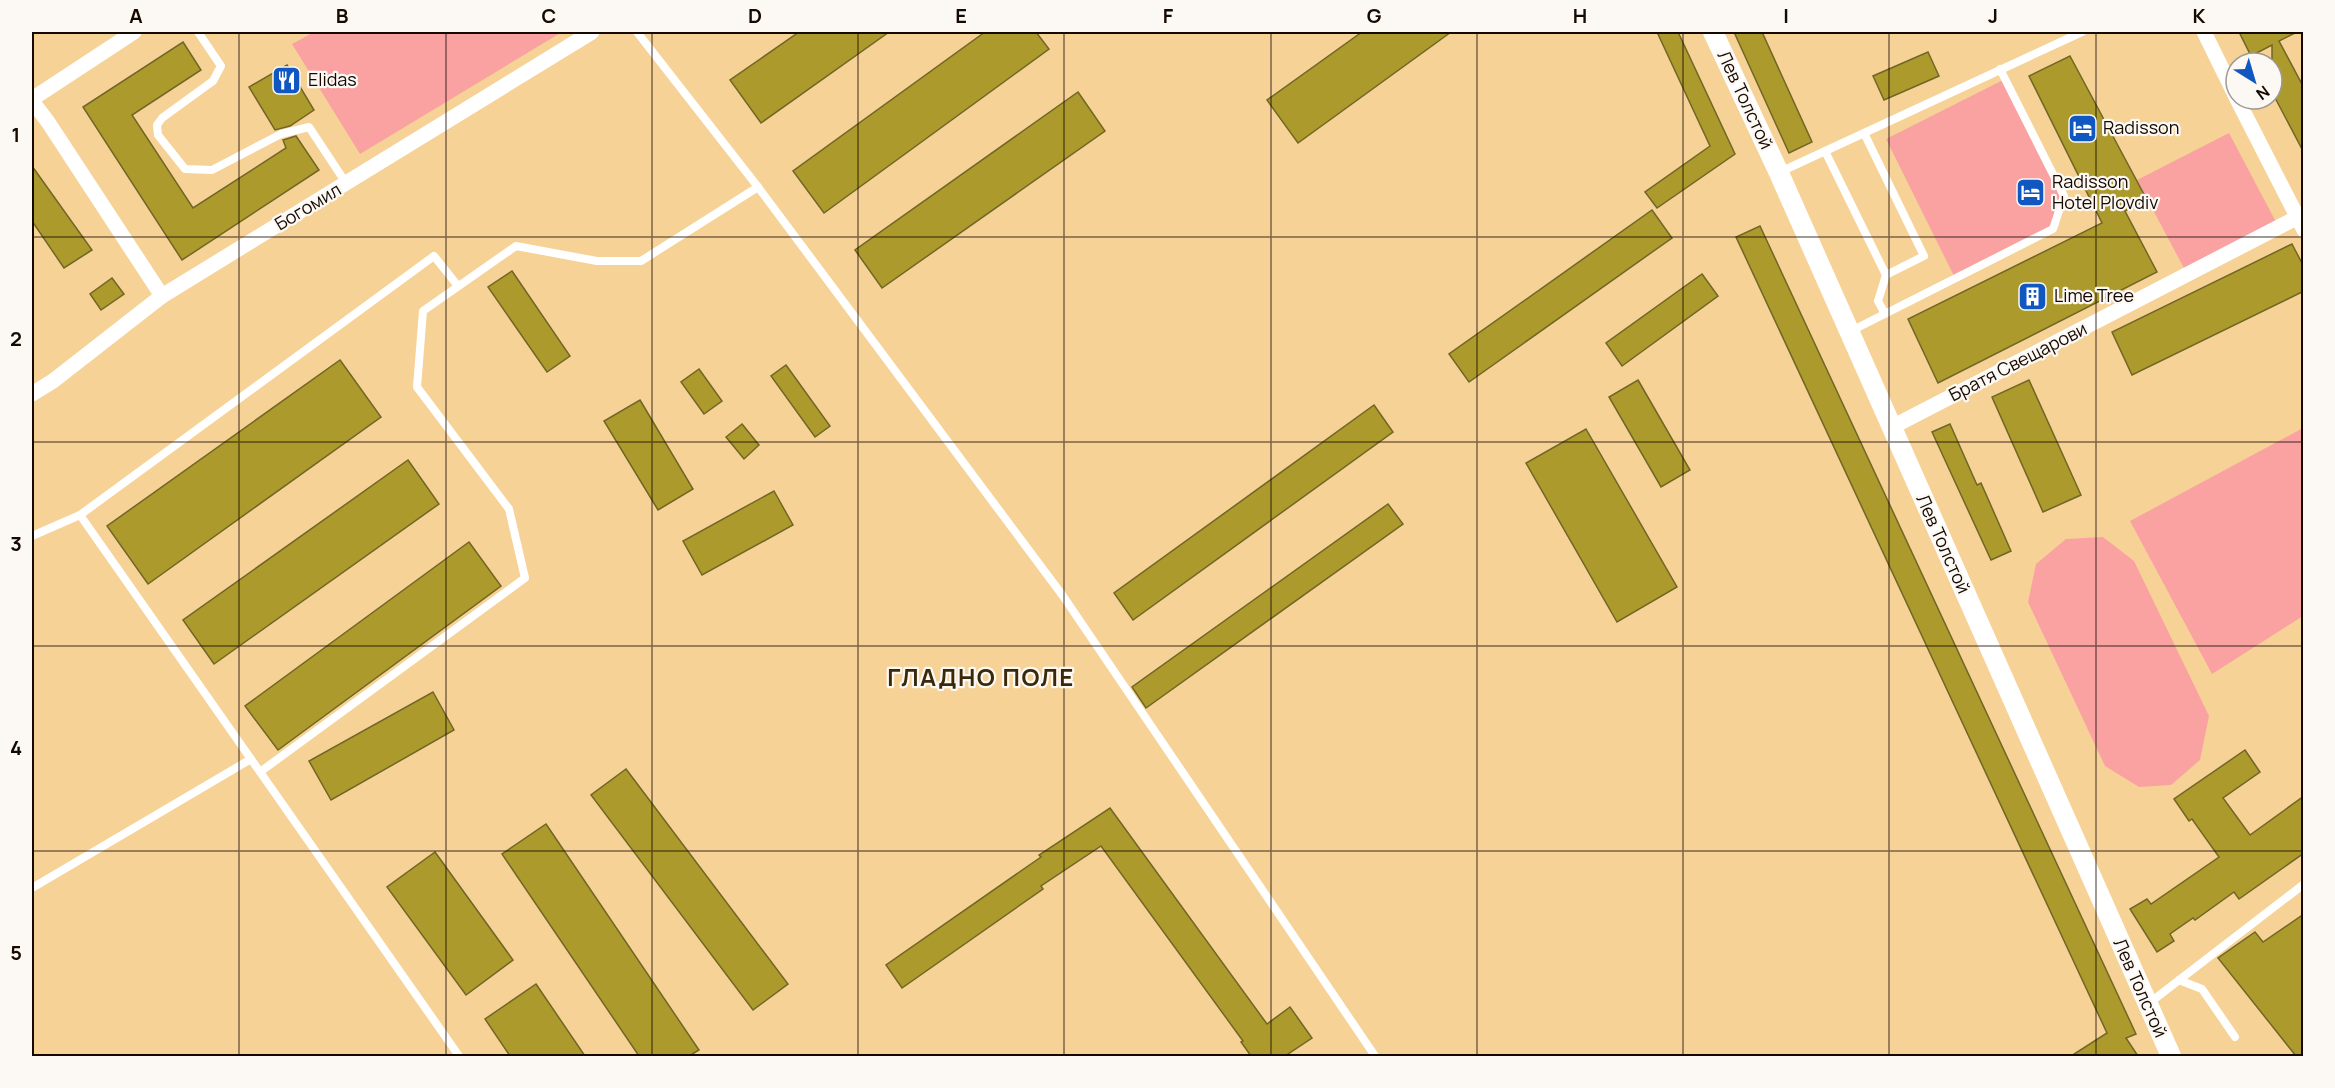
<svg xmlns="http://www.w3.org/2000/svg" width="2335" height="1088" font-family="Manrope,sans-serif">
<rect width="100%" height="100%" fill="#f6d297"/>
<g fill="#faa2a2">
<polygon points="314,32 562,32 360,154 292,44"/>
<polygon points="2005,79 2064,196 2053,229 1955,278 1886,139"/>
<polygon points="2229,133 2276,222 2184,268 2137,180"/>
<polygon points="2303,428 2303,616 2212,674 2130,521"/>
<polygon points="2103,537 2134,561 2209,716 2200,760 2171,785 2139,787 2105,766 2028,602 2036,564 2066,539"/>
</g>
<g fill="#ac9a2c" stroke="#716625" stroke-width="1.5">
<polygon points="799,32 889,32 761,123 730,80"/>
<polygon points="985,32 1036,32 1049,49 824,213 793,171"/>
<polygon points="1362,32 1451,32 1298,143 1267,100"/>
<polygon points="1657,32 1678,32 1735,154 1657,208 1645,192 1710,146"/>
<polygon points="1734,32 1762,32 1812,142 1789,153"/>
<polygon points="2239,32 2297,32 2279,41 2304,88 2304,153 2272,92 2272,45 2251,56"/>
<polygon points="183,42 201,70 132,115 193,208 286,148 283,140 296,136 319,170 182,260 83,107"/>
<polygon points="1928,52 1939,76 1884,100 1873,76"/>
<polygon points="2070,56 2147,200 2125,211 2157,272 1938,383 1908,319 2102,223 2029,76"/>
<polygon points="287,65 314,110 290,126 275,130 249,87"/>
<polygon points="1078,92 1105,131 882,288 855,250"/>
<polygon points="32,166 92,250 64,268 32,221"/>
<polygon points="1652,210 1672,238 1469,382 1449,354"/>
<polygon points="1760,226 2136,1034 2126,1038 2138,1056 2071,1056 2107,1033 1736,237"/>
<polygon points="2292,244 2304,267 2304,291 2132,375 2112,332"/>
<polygon points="512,271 570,356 547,372 488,287"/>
<polygon points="1702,274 1718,296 1622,366 1606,343"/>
<polygon points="112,278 124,294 101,310 90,294"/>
<polygon points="340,360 381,417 148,584 107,526"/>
<polygon points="786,365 830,426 815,437 771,376"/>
<polygon points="699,369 722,401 704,414 681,382"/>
<polygon points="1638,380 1690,470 1661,487 1609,397"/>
<polygon points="2029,380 2081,495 2043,512 1992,397"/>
<polygon points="640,400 693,489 658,510 604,421"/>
<polygon points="1374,405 1393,432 1133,620 1114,593"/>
<polygon points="742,424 759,445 744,459 726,437"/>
<polygon points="1950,424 1977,485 1981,483 2011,551 1991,560 1932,432"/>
<polygon points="1586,429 1677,587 1617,622 1526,463"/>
<polygon points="408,460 439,504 214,664 183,620"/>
<polygon points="774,491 793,525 702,575 683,541"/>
<polygon points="1388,504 1403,524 1146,708 1132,687"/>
<polygon points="469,542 501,586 278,750 245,706"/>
<polygon points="433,692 454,730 331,800 309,761"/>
<polygon points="2245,750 2260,772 2223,798 2250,835 2304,796 2304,853 2239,899 2234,892 2195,920 2193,918 2170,934 2174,941 2157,952 2130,909 2147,899 2151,904 2219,857 2192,819 2189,821 2174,799"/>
<polygon points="626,769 788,984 753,1010 591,795"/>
<polygon points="1110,808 1267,1024 1290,1007 1312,1038 1285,1056 1251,1056 1241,1042 1243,1041 1101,846 1041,886 1043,889 902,988 886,965 1041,857 1039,855"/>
<polygon points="546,824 699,1050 689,1056 639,1056 502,854"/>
<polygon points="435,852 513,960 466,995 387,887"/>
<polygon points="2304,914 2304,1056 2296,1056 2218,958 2255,932 2263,942"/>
<polygon points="536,984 585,1056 510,1056 485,1019"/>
</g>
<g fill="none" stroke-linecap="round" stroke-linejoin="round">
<g stroke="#fff" stroke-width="8">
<polyline points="198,32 221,66 213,81 162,118 157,125 158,135 185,169 212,170 281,134 309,127 346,183"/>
<polyline points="637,32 758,187 1063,596 1375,1056"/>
<polyline points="1864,133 1924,256 1886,275"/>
<polyline points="1825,151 1886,275 1878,301 1885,314"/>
<polyline points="1780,172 2082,32"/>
<polyline points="1851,331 2053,229 2064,196 2000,69"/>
<polyline points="80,515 459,1056"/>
<polyline points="32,536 80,515 434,256 458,286"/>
<polyline points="260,772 525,578 509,509 417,387 423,311 516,246 597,261 641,261 758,187"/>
<polyline points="32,888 251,759"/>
<polyline points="2179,980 2202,989 2235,1037"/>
<polyline points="2148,1004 2304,884"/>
</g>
<g stroke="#fff" stroke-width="15">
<polyline points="2204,32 2236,97"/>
<polyline points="32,99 134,32"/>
<polyline points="2237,99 2304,230"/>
<polyline points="32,101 48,122 162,296"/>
<polyline points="32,394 53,381 162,296 592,32"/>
<polyline points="1892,427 2304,214"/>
</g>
<polyline stroke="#fff" stroke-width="20" points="1713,32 1779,173 2171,1056"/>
</g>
<path fill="none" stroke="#150900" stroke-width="1.5" stroke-opacity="0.55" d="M 239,32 L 239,1056M 446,32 L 446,1056M 652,32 L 652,1056M 858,32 L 858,1056M 1064,32 L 1064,1056M 1271,32 L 1271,1056M 1477,32 L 1477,1056M 1683,32 L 1683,1056M 1889,32 L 1889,1056M 2096,32 L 2096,1056M 32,237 L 2304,237M 32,442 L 2304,442M 32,646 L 2304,646M 32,851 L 2304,851"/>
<defs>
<symbol id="restaurant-square" viewBox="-11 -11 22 22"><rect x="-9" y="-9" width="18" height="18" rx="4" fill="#1157c2" stroke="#fcf8f3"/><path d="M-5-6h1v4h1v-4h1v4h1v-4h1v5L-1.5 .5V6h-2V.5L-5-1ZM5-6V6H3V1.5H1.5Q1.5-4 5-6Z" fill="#fff"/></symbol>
<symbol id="hotel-square" viewBox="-11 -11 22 22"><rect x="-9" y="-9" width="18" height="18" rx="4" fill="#1157c2" stroke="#fcf8f3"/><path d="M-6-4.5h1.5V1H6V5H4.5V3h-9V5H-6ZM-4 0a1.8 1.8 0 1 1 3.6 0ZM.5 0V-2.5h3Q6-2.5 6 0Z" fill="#fff"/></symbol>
<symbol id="building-square" viewBox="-11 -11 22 22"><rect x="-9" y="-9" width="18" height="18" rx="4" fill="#1157c2" stroke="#fcf8f3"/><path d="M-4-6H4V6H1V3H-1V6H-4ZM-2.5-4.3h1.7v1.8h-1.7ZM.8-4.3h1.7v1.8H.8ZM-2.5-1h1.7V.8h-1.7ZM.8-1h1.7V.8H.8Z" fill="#fff"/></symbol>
</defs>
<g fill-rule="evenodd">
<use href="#restaurant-square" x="270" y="64" width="33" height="33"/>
<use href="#hotel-square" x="2066" y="112" width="33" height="33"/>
<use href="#hotel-square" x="2014" y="176" width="33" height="33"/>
<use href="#building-square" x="2016" y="280" width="33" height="33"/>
</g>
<g text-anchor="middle" stroke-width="4.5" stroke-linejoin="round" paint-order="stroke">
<g font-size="18" fill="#150900" stroke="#fcf8f3" text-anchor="start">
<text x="308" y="86">Elidas</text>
<text x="2103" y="134">Radisson</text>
<text x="2052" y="188">Radisson<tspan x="2052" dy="21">Hotel Plovdiv</tspan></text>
<text x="2054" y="302">Lime Tree</text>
</g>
<g font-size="18" fill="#150900" stroke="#fcf8f3">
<text transform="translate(1745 100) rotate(65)" y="6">Лев Толстой</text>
<text transform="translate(308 207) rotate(-31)" y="6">Богомил</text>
<text transform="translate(2018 362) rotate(-27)" y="6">Братя Свещарови</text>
<text transform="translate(1943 544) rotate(66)" y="6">Лев Толстой</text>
<text transform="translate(2140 988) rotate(66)" y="6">Лев Толстой</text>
</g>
<g font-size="24" font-weight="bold" letter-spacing="1.5" fill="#392809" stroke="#fcf8f3">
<text x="981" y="686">ГЛАДНО ПОЛЕ</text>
</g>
</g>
<rect width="2335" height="1088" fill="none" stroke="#fcf8f3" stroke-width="66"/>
<g transform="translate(2254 81) rotate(143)"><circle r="28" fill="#fcf8f3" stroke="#a09892" stroke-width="1.5"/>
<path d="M0-4.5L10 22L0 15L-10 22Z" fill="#1157c2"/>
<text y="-9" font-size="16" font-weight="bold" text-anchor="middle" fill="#150900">N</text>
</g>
<rect x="33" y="33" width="2269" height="1022" fill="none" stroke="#150900" stroke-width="2"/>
<g font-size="20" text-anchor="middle" font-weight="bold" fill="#150900">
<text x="136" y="23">A</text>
<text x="342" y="23">B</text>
<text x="549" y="23">C</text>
<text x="755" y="23">D</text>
<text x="961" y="23">E</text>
<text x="1168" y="23">F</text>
<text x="1374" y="23">G</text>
<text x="1580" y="23">H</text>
<text x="1786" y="23">I</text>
<text x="1993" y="23">J</text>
<text x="2199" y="23">K</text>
<text x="16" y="142">1</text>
<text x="16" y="346">2</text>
<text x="16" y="551">3</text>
<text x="16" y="755">4</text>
<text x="16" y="960">5</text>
</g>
</svg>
